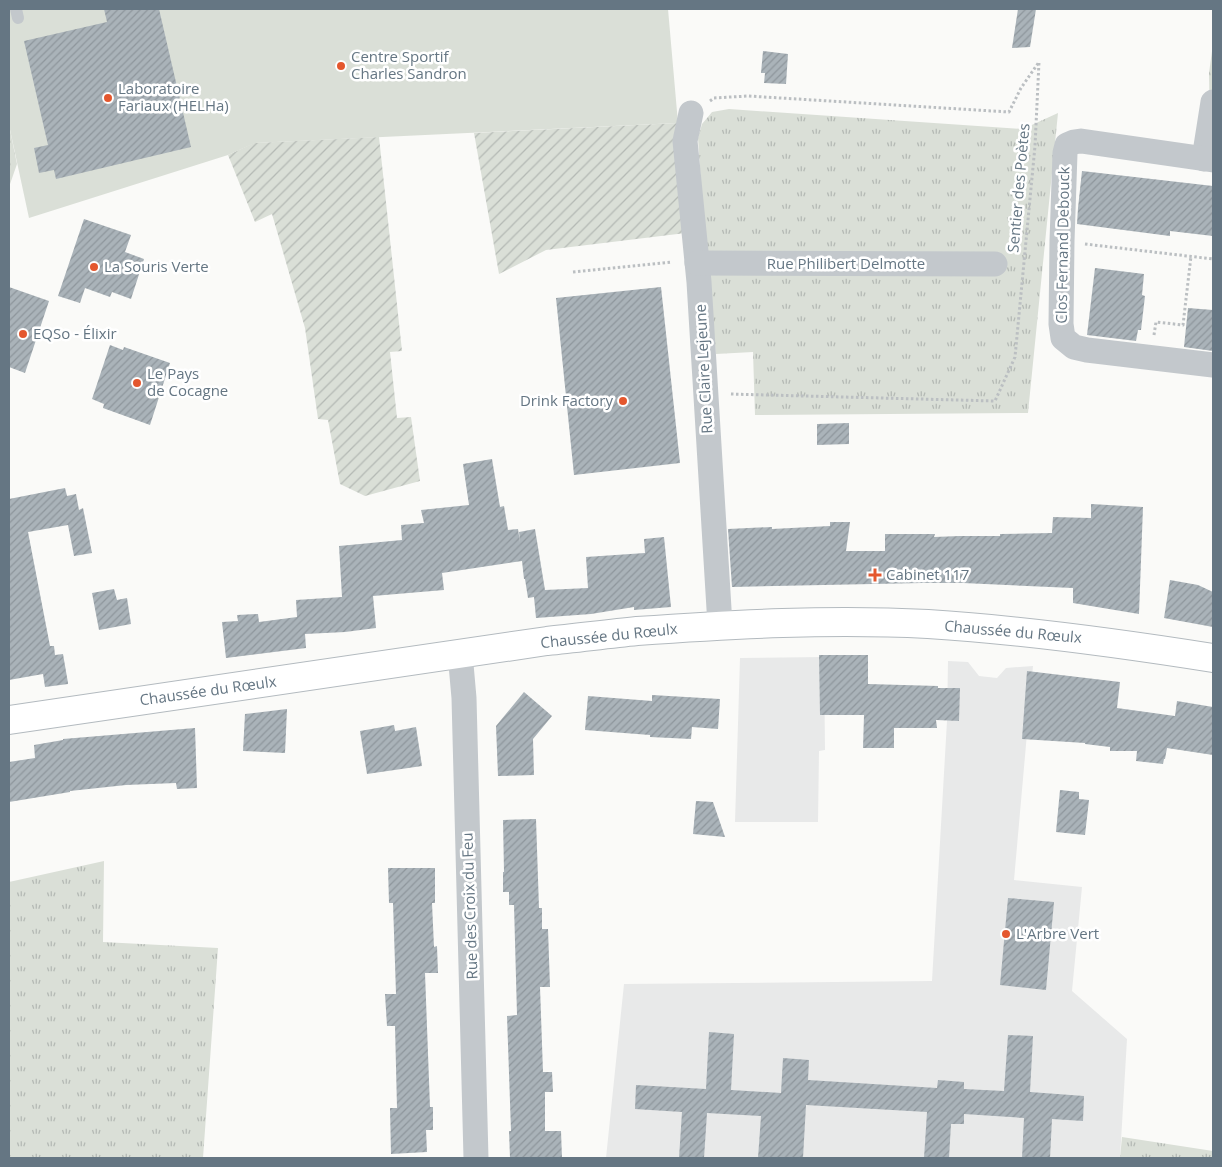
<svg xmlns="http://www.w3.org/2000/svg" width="1222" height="1167" font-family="'Open Sans',sans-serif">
<defs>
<pattern id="grass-tufts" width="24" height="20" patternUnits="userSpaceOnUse" patternTransform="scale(1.25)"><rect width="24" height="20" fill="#dadfd7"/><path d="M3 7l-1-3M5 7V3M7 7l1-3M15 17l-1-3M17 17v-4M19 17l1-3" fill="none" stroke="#b4b9b4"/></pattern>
<pattern id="forest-crowns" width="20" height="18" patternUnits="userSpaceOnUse" patternTransform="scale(1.25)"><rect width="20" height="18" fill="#dadfd7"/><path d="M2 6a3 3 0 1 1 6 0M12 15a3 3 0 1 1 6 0" fill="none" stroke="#b4b9b4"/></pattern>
<pattern id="garden-furrows" width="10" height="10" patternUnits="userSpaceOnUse" patternTransform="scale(1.25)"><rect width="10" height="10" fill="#dadfd7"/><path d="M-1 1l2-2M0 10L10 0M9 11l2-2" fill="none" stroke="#b4b9b4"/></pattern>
<pattern id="building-hatch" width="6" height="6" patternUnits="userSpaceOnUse" patternTransform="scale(1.25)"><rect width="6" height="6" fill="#aab3b9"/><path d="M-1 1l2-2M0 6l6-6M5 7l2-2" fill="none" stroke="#8e969c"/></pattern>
</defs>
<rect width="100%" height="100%" fill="#fafaf8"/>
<g fill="#e8e9e9">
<polygon points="824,657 825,750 819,751 818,822 735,822 740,658"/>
<polygon points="948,661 968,662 979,676 997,678 1006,668 1033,666 1014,880 1082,887 1072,991 1127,1039 1120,1158 606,1158 624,984 932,981 947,721"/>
</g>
<g fill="url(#grass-tufts)">
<polygon points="729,109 1023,129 1058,113 1028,413 755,415 753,352 716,354 705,245 698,138 702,124 712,112"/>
<polygon points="104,861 103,942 218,948 203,1158 9,1158 9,882"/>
<polygon points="1122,1137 1213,1151 1213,1158 1120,1158"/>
</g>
<g fill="url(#forest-crowns)">
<polygon points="1213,44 1213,128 1210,127 1209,73"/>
<polygon points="9,125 17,164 9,187"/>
</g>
<g fill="url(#garden-furrows)">
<polygon points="678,123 694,232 546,250 499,274 474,133"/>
<polygon points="379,137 402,351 390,352 397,418 411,417 420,481 365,496 340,484 328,420 318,419 305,328 272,214 255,222 228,155 254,143"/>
</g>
<polygon fill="#dadfd7" points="9,9 668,9 678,123 255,143 228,155 29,218 9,125"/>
<g fill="url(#building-hatch)">
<polygon points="104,9 159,9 191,147 56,179 54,170 39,173 34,148 48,145 24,41 107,22"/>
<polygon points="1018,9 1036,9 1030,47 1012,48"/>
<polygon points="763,51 788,54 786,84 764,83 765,73 761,73"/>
<polygon points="1082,171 1213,186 1213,236 1170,231 1170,236 1077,224 1078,208"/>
<polygon points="84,219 131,235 125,252 144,259 131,299 112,292 110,297 85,288 80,303 58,296"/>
<polygon points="1095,268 1144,274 1142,295 1145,296 1141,330 1138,330 1136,341 1087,335"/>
<polygon points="9,287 49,301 25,373 9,367"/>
<polygon points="661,287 680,463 574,475 556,298"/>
<polygon points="1188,308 1213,310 1213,351 1184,347"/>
<polygon points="110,345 123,350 124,347 170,363 150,425 103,408 104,404 92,399"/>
<polygon points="849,423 849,444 817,445 817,424"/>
<polygon points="492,459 500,507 504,506 508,530 518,529 520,542 519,532 535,529 545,590 588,588 586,557 645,553 644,539 664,537 671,607 634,610 634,607 591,614 536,618 534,597 528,598 525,579 524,579 522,561 442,573 444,590 373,596 376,628 345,632 305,634 306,648 226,658 222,622 238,621 237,615 258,614 259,622 297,617 296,600 342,597 339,546 402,540 401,525 424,523 421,510 469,505 463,464"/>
<polygon points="65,488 67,496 76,494 79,510 83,508 92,553 74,556 68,525 28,532 50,646 54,646 55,655 63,654 68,683 68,684 45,687 43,674 9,680 9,499"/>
<polygon points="1091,504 1143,507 1139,614 1073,603 1073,588 963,583 922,583 732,587 728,529 772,527 772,529 830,526 830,522 850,522 846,551 885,551 885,534 935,534 934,537 960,536 1000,536 1000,534 1052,533 1053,517 1091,518"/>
<polygon points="1170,580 1198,585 1213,592 1213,627 1164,618"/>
<polygon points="114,589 117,600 127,598 131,624 99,630 92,593"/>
<polygon points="819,655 868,655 868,684 938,686 938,688 960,688 959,721 936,720 937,728 894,728 894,748 863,748 864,715 820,715"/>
<polygon points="1027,671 1120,682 1117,708 1175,716 1177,701 1213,707 1213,755 1167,748 1165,759 1164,759 1163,764 1136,761 1137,751 1110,751 1110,747 1085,744 1085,743 1022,739"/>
<polygon points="524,692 552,716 533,739 534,775 498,776 496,726"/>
<polygon points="652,695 720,699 718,729 692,727 691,739 650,737 650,735 585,730 588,696 652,701"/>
<polygon points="287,709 285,753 243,751 245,714"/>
<polygon points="394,725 395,731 416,727 422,766 367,774 360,731"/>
<polygon points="195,728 197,788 177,789 176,783 126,785 70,791 70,792 9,802 9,762 35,758 34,745 63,740 63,739"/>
<polygon points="1060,790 1079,792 1079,799 1089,800 1085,835 1056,832"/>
<polygon points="696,801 713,802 725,837 693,834"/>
<polygon points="536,819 539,908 542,908 542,929 548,929 550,987 540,987 543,1072 552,1072 553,1092 545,1092 545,1131 561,1131 562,1158 510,1158 509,1131 511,1131 507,1016 517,1015 514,905 509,905 509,892 503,892 503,872 504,872 503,820"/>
<polygon points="388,868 435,868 435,903 432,903 434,947 437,946 438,973 425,973 430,1107 433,1107 433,1130 426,1130 427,1152 391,1154 390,1108 397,1108 395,1026 387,1026 385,994 396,994 393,903 389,903"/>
<polygon points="1008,898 1054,902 1046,990 1000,985"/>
<polygon points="709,1032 734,1034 731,1090 781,1093 783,1058 809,1060 808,1080 937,1088 938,1080 964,1082 964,1089 1004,1091 1008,1035 1033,1036 1030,1092 1084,1096 1083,1121 1052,1119 1050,1158 1022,1158 1024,1118 964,1114 964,1124 951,1124 949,1158 924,1158 927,1112 806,1105 803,1158 758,1158 761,1116 707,1113 704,1158 679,1158 682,1112 635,1109 636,1085 706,1089"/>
</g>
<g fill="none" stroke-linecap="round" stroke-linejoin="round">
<defs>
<path id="secondary" d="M 9,720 L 547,641 C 577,638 607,634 637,631 C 734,624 831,619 928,624 C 1024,630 1118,643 1213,658"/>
</defs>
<use href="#secondary" stroke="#b3babf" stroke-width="30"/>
<g stroke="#bbbfc2" stroke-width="3" stroke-dasharray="2.5 2.5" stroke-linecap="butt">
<polyline points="710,101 714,98 748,96 1009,112 1021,88 1039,62 1035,146 1015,357 995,401 729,394"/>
<polyline points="1085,244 1213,259"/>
<polyline points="573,272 672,262"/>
<polyline points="1154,335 1156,322 1183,325 1191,256"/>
</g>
<polyline stroke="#c3c8cc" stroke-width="12" points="16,9 18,18"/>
<g stroke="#c3c8cc" stroke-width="25">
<polyline points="691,113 685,141 699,282 720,625"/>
<polyline points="1204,159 1213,102"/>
<polyline points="1213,160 1081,141 1074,142 1067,145 1065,153 1062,241 1061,324 1063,338 1074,347 1087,350 1213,365"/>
<polyline points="697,263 995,264"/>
<polyline points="460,653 464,698 476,1158"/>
</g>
<use href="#secondary" stroke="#fff" stroke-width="28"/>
</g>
<g fill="#e4572e" stroke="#fff" stroke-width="2">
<circle cx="341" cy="66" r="5"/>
<circle cx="108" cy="98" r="5"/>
<circle cx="94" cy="267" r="5"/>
<circle cx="23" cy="334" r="5"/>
<circle cx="137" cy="383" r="5"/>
<circle cx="623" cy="401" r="5"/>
<path d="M872.5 567.5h5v5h5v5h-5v5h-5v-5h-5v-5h5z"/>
<circle cx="1006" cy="934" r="5"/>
</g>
<g text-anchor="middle" stroke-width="5" stroke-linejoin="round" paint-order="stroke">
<g font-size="15" fill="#657683" stroke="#fff" text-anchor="start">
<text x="351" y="62">Centre Sportif<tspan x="351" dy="17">Charles Sandron</tspan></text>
<text x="118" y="94">Laboratoire<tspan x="118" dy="17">Fariaux (HELHa)</tspan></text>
<text x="104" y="272">La Souris Verte</text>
<text x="33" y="339">EQSo - Élixir</text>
<text x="147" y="379">Le Pays<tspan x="147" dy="17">de Cocagne</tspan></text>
<text x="613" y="406" text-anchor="end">Drink Factory</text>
<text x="886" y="580">Cabinet 117</text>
<text x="1016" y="939">L'Arbre Vert</text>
</g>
<g font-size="15" fill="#657683" stroke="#fff">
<text transform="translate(1019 188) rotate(-85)" y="5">Sentier des Poètes</text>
<text transform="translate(1063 245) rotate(-89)" y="5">Clos Fernand Debouck</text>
<text x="846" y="269">Rue Philibert Delmotte</text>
<text transform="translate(704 369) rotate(-93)" y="5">Rue Claire Lejeune</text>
<text transform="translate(1013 632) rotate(5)" y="5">Chaussée du Rœulx</text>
<text transform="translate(609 636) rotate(-6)" y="5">Chaussée du Rœulx</text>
<text transform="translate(208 691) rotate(-8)" y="5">Chaussée du Rœulx</text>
<text transform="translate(470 906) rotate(-92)" y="5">Rue des Croix du Feu</text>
</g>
</g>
<rect width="1222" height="1167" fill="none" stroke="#657683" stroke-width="20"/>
</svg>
